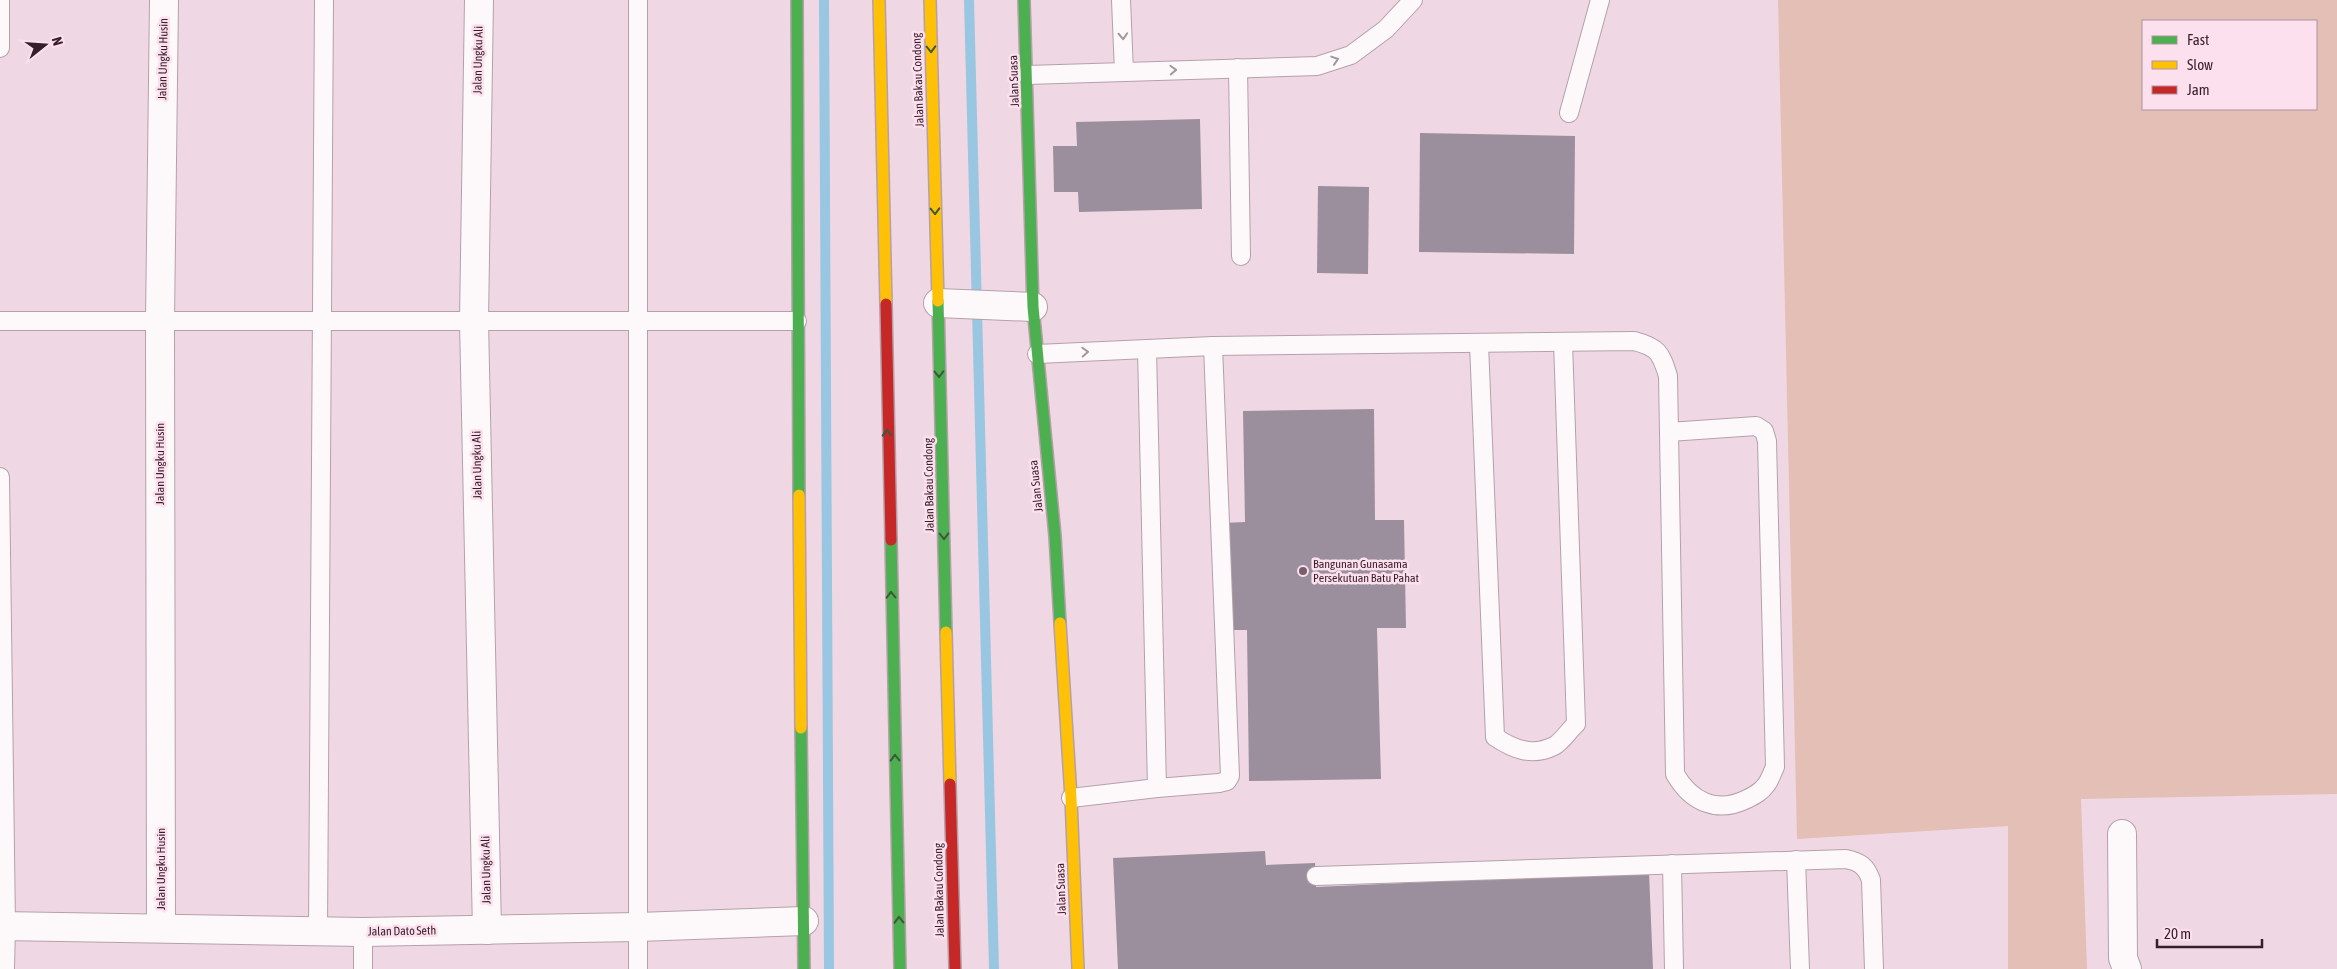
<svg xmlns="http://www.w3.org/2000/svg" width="2337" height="969" font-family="'Asap Condensed',sans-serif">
<rect width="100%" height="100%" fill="#efd8e3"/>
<path fill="#e4bfb6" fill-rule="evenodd" d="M 1778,0 L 2337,0 L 2337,794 L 2081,799 L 2087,969 L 2008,969 L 2008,826 L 1797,839 ZM 2143,21 L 2316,21 L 2316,109 L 2143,109 Z"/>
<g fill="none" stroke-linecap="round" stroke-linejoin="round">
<g stroke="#99c6e1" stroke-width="10">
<polyline points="824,0 829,969"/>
<polyline points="969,0 994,969"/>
</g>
</g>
<g fill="#9b8f9e">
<polygon points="1200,119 1202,209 1079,212 1078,192 1054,192 1053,146 1077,146 1076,122"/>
<polygon points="1420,133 1575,136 1574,254 1419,252"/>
<polygon points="1318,186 1369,187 1368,274 1317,273"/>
<polygon points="1374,409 1375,520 1404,520 1406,628 1377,628 1381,779 1249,781 1247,630 1226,630 1224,523 1245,522 1243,411"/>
<polygon points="1265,851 1266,865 1315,863 1316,887 1649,872 1653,969 1118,969 1113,858"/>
</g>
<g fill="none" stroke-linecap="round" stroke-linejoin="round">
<defs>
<g id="lane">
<polyline points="1121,0 1124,72"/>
<polyline points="0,48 0,0"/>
<polyline points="1238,68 1241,256"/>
<polyline points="1027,75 1317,66 1351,55 1386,29 1413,0"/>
<polyline points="1569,113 1600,0"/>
<polyline points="0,321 797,321"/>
<path d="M 1479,344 L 1495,737 C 1513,749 1532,757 1554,746 C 1562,742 1569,730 1576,724 L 1563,342"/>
<path d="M 1037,354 L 1213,346 L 1634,341 C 1658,347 1661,353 1668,376 L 1675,774 C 1691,802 1717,814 1747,799 C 1755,795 1761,792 1766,785 C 1770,780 1772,773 1775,767 L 1767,441 L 1764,431 L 1756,426 L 1669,432"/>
<polyline points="0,477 6,926 5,969"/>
<polyline points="1157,788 1219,783 1227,781 1230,776 1213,346"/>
<polyline points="1071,798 1157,788 1147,349"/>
<polyline points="1796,860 1800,969"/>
<polyline points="1672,864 1674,969"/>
<path d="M 1316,876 L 1846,859 C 1860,862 1866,866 1871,880 L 1874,969"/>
<polyline points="318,931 324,0"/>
<polyline points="363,932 363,969"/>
<polyline points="638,969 638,0"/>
</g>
<g id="street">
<polyline points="479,0 474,321 487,930"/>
<polyline points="938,303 1033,307"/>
<polyline points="2122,834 2123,958 2127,969"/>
<polyline points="0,926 363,932 638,927 804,921"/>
<polyline points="161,928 160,321 164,0"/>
</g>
<g id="fast">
<polyline points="797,0 799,495"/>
<polyline points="1024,0 1033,307 1055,536 1060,623"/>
<polyline points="938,301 946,632"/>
<polyline points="891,540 900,969"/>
<polyline points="801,728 804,969"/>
</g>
<g id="slow">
<polyline points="879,0 886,304"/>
<polyline points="930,0 938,301"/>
<polyline points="799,495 801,728"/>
<polyline points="1060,623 1071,798 1078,969"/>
<polyline points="946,632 950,784"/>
</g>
<g id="jam">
<polyline points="886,304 891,540"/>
<polyline points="950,784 955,969"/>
</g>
</defs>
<use href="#lane" stroke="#b5a0aa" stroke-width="20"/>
<use href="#street" stroke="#b5a0aa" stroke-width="30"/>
<use href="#fast" stroke="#b5a0aa" stroke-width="14"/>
<use href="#slow" stroke="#b5a0aa" stroke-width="14"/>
<use href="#jam" stroke="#b5a0aa" stroke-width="14"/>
<use href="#lane" stroke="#fdf9fb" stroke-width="18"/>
<use href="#street" stroke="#fdf9fb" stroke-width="28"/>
<use href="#fast" stroke="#4caf50" stroke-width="11"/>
<use href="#slow" stroke="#ffc107" stroke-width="11"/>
<use href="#jam" stroke="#c62828" stroke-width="11"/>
</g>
<defs><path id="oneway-chevron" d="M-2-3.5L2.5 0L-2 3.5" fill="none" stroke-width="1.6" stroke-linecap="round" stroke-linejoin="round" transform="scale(1.25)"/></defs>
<g stroke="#a4969d">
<use href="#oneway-chevron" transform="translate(1123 36) rotate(87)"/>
<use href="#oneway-chevron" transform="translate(1335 60) rotate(-18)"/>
<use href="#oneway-chevron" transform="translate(1173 70) rotate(-2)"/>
<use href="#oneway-chevron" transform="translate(1085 352) rotate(-3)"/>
</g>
<g stroke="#3f583a">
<use href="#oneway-chevron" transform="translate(931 49) rotate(88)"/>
<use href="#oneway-chevron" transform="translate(935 211) rotate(88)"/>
<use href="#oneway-chevron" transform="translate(939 374) rotate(89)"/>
<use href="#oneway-chevron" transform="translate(887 433) rotate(-91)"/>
<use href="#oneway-chevron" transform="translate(944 536) rotate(89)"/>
<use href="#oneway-chevron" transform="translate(891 595) rotate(-91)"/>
<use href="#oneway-chevron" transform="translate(895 758) rotate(-91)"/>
<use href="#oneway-chevron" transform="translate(899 920) rotate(-91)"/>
</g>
<circle fill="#775f6b" stroke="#fde0ed" stroke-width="2" cx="1303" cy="571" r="5"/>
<g text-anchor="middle" stroke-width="5" stroke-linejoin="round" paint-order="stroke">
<g font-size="12" fill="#371e2b" stroke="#fde0ed">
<text transform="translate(163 59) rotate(-89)" y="4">Jalan Ungku Husin</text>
<text transform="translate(478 60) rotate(-89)" y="4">Jalan Ungku Ali</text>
<text transform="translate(918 80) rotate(-92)" y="4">Jalan Bakau Condong</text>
<text transform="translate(1014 81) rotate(-92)" y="4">Jalan Suasa</text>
<text transform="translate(160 464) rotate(-90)" y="4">Jalan Ungku Husin</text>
<text transform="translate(477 465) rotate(-91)" y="4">Jalan Ungku Ali</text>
<text transform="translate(929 485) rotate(-91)" y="4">Jalan Bakau Condong</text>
<text transform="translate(1036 486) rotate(-96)" y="4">Jalan Suasa</text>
<text transform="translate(161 869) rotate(-90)" y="4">Jalan Ungku Husin</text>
<text transform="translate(486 870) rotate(-91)" y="4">Jalan Ungku Ali</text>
<text transform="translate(1061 889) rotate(-92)" y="4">Jalan Suasa</text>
<text transform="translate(939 890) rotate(-91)" y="4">Jalan Bakau Condong</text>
<text transform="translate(402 931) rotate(-1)" y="4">Jalan Dato Seth</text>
</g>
<g font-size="12" fill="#371e2b" stroke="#fde0ed" text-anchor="start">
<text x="1313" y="568">Bangunan Gunasama<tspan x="1313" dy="14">Persekutuan Batu Pahat</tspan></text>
</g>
</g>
<rect x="2142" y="20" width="175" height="90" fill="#fde0ed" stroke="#ae929f"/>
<rect x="2152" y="36" width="25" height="8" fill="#4caf50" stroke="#ae929f"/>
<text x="2187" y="45" font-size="15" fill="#371e2b">Fast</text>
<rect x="2152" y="61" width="25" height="8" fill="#ffc107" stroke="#ae929f"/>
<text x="2187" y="70" font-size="15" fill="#371e2b">Slow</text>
<rect x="2152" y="86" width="25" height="8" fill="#c62828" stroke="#ae929f"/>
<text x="2187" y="95" font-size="15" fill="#371e2b">Jam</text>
<g transform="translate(45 45) rotate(73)" stroke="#fde0ed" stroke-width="4" paint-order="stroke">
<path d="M0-4L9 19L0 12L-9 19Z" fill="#371e2b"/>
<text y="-8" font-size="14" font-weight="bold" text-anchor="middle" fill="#371e2b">N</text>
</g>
<path d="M2157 939v8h105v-8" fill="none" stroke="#371e2b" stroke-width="2.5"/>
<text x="2164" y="939" font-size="15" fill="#371e2b" stroke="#fde0ed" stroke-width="4" paint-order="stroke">20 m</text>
</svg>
